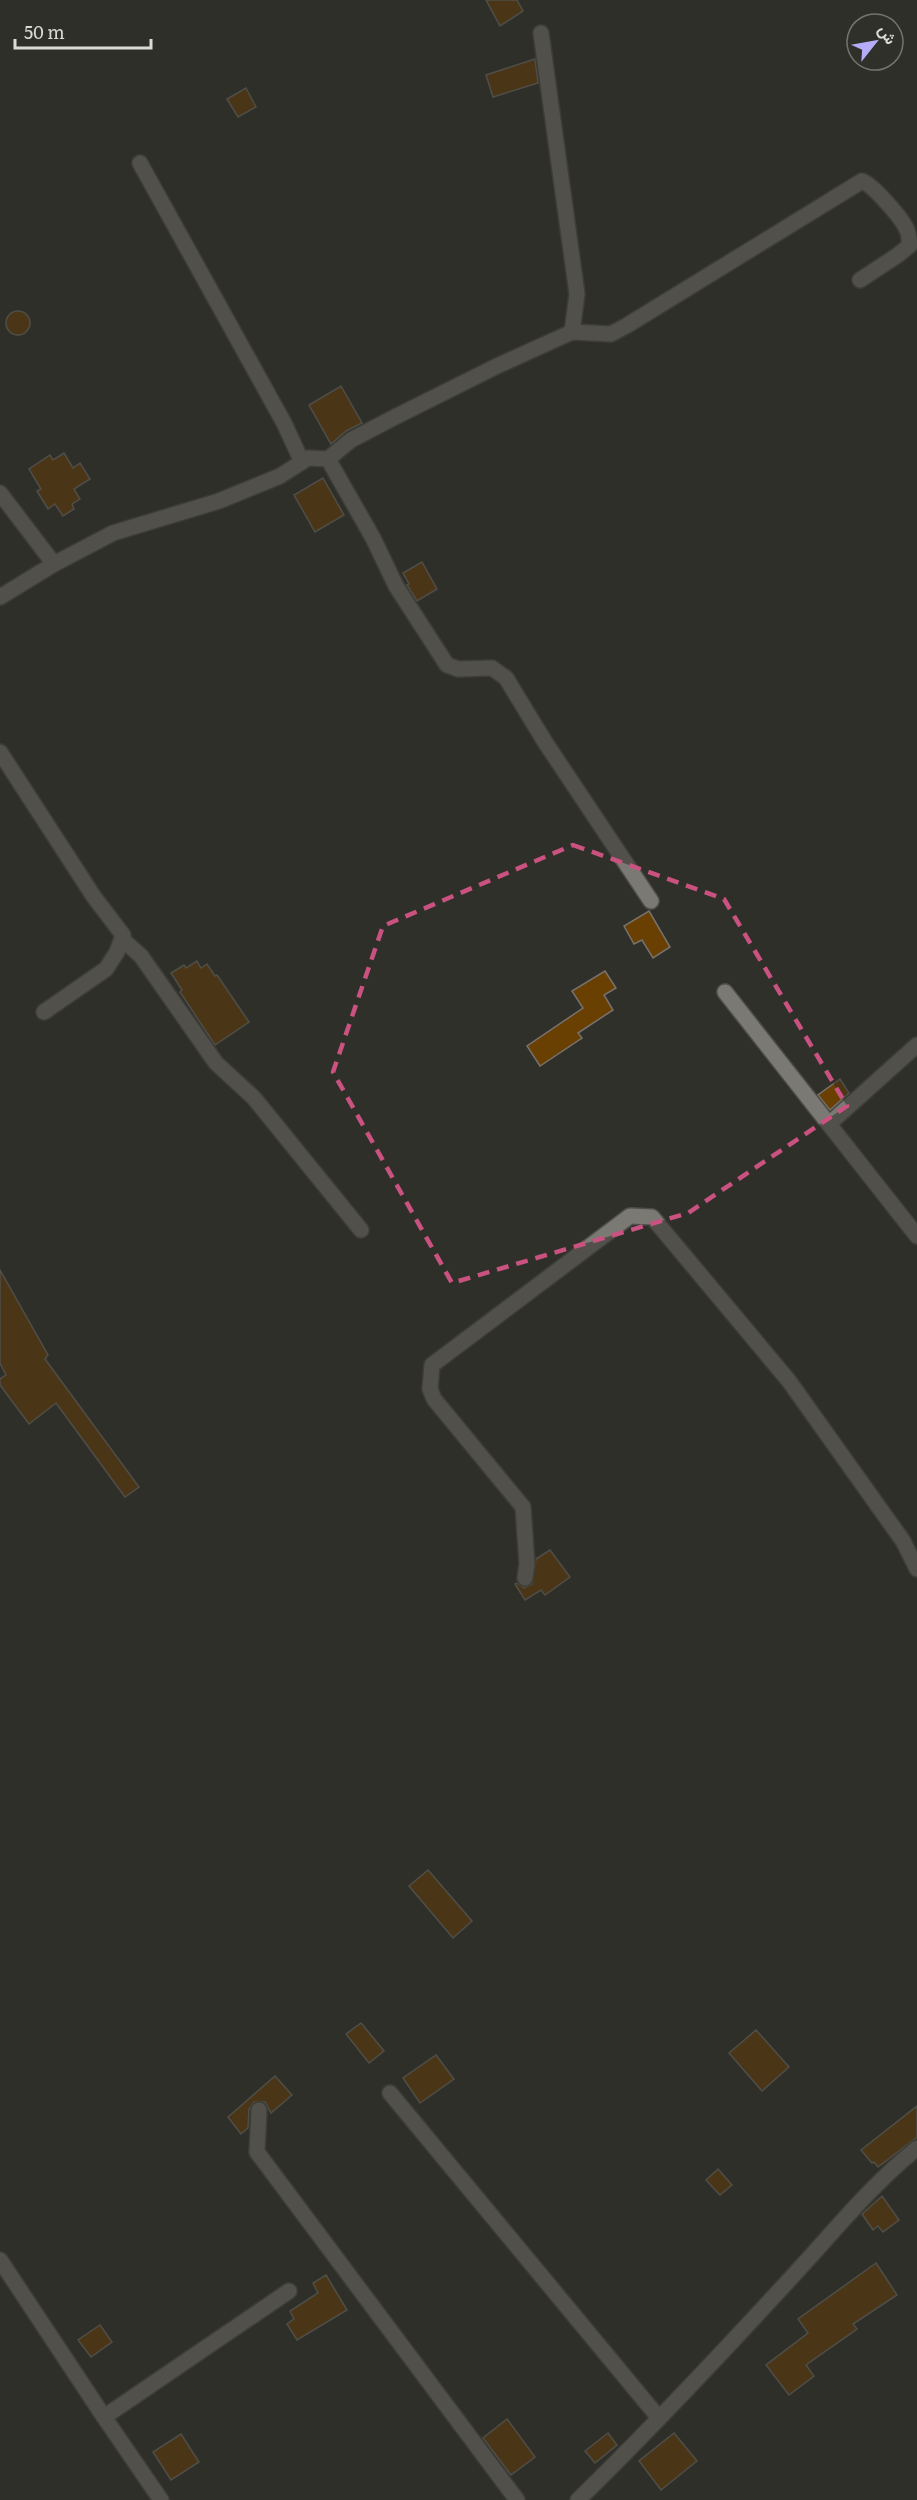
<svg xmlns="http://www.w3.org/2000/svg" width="917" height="2500" font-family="Literata,Vazirmatn,serif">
<rect width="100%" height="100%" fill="#30302a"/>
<g fill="#6a3f02" stroke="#77726d" stroke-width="1.5">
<polygon points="486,0 517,0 523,11 500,26"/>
<polygon points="535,59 538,83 493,97 486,75"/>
<polygon points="246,88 256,107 238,117 227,99"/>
<circle cx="18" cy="323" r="12"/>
<polygon points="341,386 362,423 346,431 331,444 309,405"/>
<polygon points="64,453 73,468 80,463 90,479 74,489 80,499 72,504 74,509 63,516 55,504 48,509 37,491 41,489 29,469 50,455 53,460"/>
<polygon points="323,478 344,515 315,532 294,495"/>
<polygon points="422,562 437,589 417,601 407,585 409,584 403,573"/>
<polygon points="649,911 670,947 653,958 642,940 634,944 624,926"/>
<polygon points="197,961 201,968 207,964 215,976 217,975 249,1022 215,1045 180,992 182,990 171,973 184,965 186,968"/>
<polygon points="605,971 616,988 604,995 613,1010 578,1033 582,1038 540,1066 527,1046 583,1008 572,991"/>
<polygon points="840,1079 849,1093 830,1110 818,1095"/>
<polygon points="0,1270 48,1355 45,1359 139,1487 125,1497 56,1403 29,1424 0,1385 0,1379 6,1375 0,1363"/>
<polygon points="550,1550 570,1577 545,1595 541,1590 525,1600 515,1584 517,1583 524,1588 532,1584 536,1559"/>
<polygon points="428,1870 472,1921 453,1938 409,1886"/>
<polygon points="361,2023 384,2051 369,2063 346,2034"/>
<polygon points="756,2030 789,2067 762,2091 729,2053"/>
<polygon points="436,2055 454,2079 420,2103 403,2078"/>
<polygon points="275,2076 292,2095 271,2113 265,2102 254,2102 249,2109 248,2128 241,2134 228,2117"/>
<polygon points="917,2106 917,2137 878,2167 874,2162 872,2163 861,2150"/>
<polygon points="718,2169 732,2185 720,2195 706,2180"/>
<polygon points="882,2196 899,2220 883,2232 878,2226 873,2230 862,2214"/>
<polygon points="876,2263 897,2295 853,2324 857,2329 806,2365 814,2376 789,2395 766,2365 808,2333 798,2319"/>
<polygon points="326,2275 347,2310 297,2340 287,2324 294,2319 290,2311 318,2293 313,2283"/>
<polygon points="100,2325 112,2342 91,2357 78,2340"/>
<polygon points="507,2419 535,2457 511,2475 483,2438"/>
<polygon points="608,2433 617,2445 595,2463 585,2451"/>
<polygon points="674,2433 697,2461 661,2490 639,2461"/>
<polygon points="181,2434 199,2462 171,2480 153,2452"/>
</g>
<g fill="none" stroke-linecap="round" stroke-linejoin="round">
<defs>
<g id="minor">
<polyline points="541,33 577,294 572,332"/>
<polyline points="140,163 284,423 302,462"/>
<path d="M 328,459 L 351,440 L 395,417 L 497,366 L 572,332 L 611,334 L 626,326 L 862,181 C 873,185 902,218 907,230 C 909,234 909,240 910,245 L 898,255 L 860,280"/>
<polyline points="0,493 54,564"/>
<polyline points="0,597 54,564 113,533 219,501 280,476 308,458 328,459 373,538 396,586 447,665 458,669 492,668 506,678 545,742 651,901"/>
<polyline points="0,752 94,897 123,935 117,952 106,969 44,1012"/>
<polyline points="122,939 141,956 216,1063 254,1098 361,1230"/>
<polyline points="725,992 917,1236"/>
<polyline points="830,1123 917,1045"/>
<polyline points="525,1578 527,1564 523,1507 434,1399 430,1389 432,1365 630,1216 652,1217 789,1381 903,1541 917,1569"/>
<polyline points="390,2093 659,2418"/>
<polyline points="259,2110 257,2152 517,2500"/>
<polyline points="0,2260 104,2417"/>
<polyline points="161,2500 104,2417 289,2291"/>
<path d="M 578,2500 C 651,2429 721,2354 790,2279 C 832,2234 869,2187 917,2148"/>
</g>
</defs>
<use href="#minor" stroke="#4e4e49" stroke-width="18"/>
<use href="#minor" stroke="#7a7973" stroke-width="15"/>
</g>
<path d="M0 0H917V2500H0ZM 573,845 L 724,899 L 847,1106 L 688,1213 L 452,1283 L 333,1072 L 383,926 Z" fill="#30302a" fill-opacity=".55" fill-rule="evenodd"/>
<path fill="none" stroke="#c95280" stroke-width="4.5" stroke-dasharray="12 8" stroke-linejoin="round" d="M 573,845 L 724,899 L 847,1106 L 688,1213 L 452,1283 L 333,1072 L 383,926 Z"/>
<g transform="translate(875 42) rotate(59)"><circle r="28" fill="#30302a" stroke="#74746f" stroke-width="1.5"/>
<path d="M0-4.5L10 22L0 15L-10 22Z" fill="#b5acf8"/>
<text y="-9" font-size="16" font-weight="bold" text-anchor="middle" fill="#dadad6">ش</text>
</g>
<path d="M15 39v9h136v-9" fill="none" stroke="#dadad6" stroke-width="3"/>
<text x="24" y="39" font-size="18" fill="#dadad6" stroke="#30302a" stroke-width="4.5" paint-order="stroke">50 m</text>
</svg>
